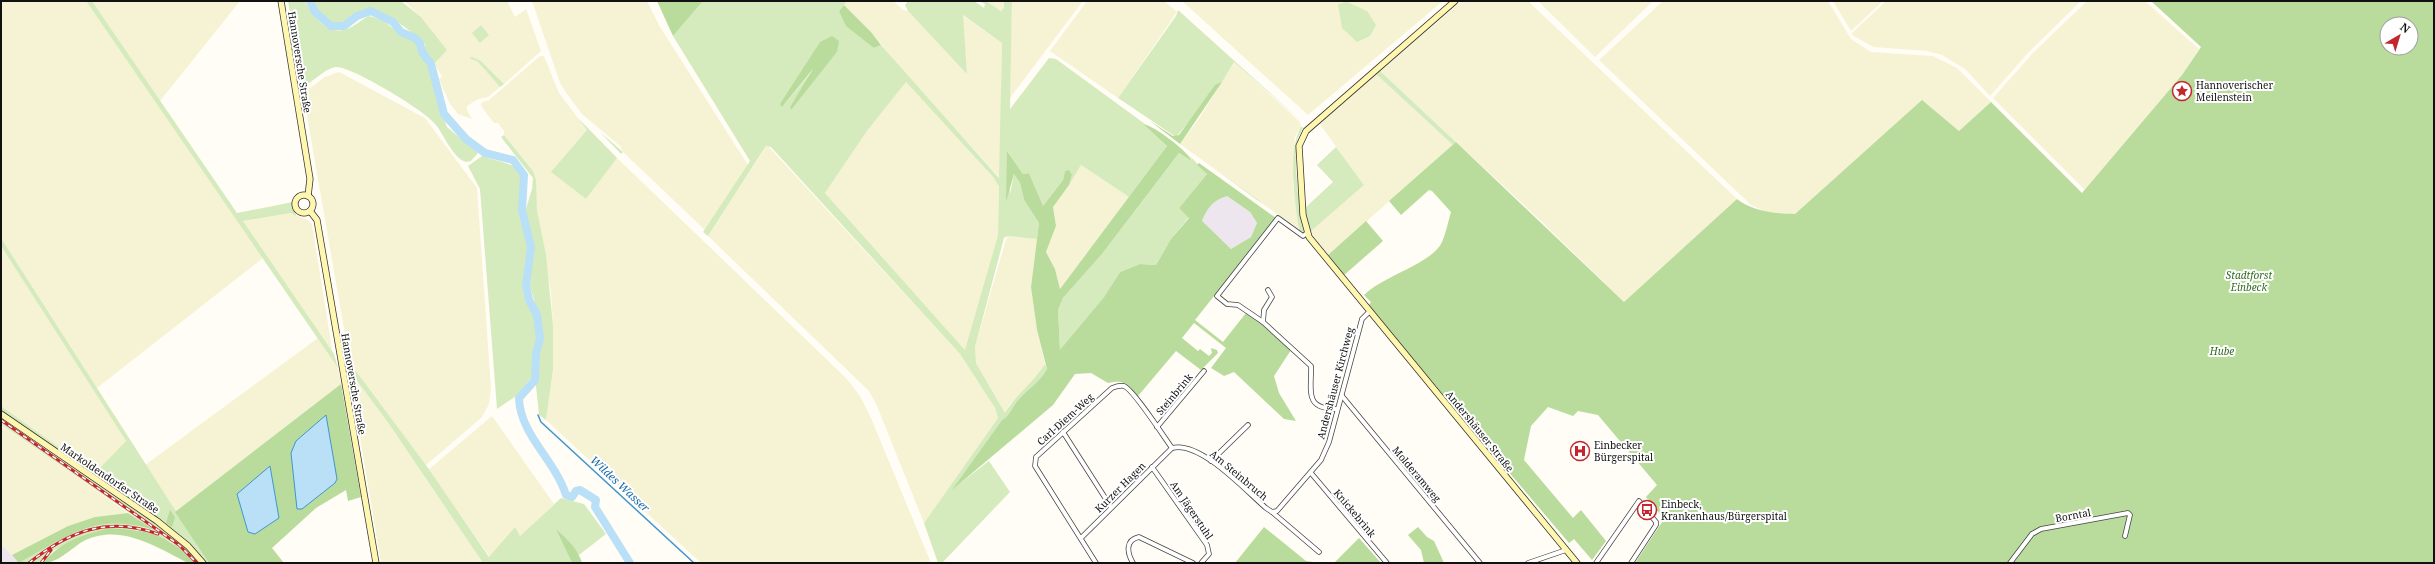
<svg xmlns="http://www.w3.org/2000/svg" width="2435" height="564" font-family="'Noto Serif',serif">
<rect width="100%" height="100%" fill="#fffdf5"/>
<g fill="#eee6ef">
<polygon points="1227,196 1250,212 1257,223 1251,237 1231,249 1201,221 1207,209 1218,198"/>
<polygon points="1,544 20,563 1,563"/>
</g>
<g fill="#f6f3d4">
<polygon points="1,1 86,1 263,258 97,388 1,238"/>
<polygon points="92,1 240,1 160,101"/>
<polygon points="404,1 509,1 508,3 515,17 526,9 541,51 504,84 481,61 470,58 478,62 500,87 488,97 478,99 467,106 467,110 472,119 458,114 450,104 439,79 442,76 434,64 447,50 421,17"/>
<polygon points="532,1 647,1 660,27 748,165 705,230 623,152 620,146 582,114 567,94 560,83"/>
<polygon points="847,1 893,1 903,10 908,11 967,73 962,15 1002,43 1000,178 909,78 871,32 844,5"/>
<polygon points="986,1 1004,1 1004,8 1001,11"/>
<polygon points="1012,1 1083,1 1010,98"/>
<polygon points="1087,1 1164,1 1177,12 1118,98 1050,51"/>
<polygon points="1182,1 1443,1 1308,115"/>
<polygon points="1462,1 1528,1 1737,199 1624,302 1540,220 1380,71"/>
<polygon points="1538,1 1653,1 1595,57"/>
<polygon points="1663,1 1828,1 1851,39 1871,52 1933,56 1957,68 1991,102 1959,131 1922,101 1795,214 1771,214 1751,205 1599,60"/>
<polygon points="1833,1 1883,1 1851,31"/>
<polygon points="1886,1 2081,1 2028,53 1990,96 1965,69 1942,55 1927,51 1873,47 1852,35 1852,33"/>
<polygon points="2087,1 2145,1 2199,49 2182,75 2085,190 1993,98 2033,53"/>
<polygon points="540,56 544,56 559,93 587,130 552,172 586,199 617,158 847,379 860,396 871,418 931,563 701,563 546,420 553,370 553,325 551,293 537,210 533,171 504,135 504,131 498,123 494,123 481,106 482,102 489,100"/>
<polygon points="1234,62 1300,122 1301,127 1295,136 1293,185 1299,230 1180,144 1200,117"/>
<polygon points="339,72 425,118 477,188 491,389 489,404 482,417 426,465 350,363 303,93 325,77"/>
<polygon points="1376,74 1453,145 1327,256 1310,232 1364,185 1319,123"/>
<polygon points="906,82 993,177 999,188 998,235 967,349 965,350 825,193 867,131"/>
<polygon points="767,145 960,354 995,408 998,418 924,523 877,406 869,391 708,236"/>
<polygon points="1081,165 1129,197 1060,289 1055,269 1046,252 1056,226 1053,207"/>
<polygon points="291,213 308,220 312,224 333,355 243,221"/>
<polygon points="1007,236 1037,239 1031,287 1037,330 1045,364 1036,378 1009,405 1005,413 976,363 974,355 975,347"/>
<polygon points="1,246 126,441 95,473 1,406"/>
<polygon points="318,338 338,368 341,384 175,512 145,465"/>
<polygon points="352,374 389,424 483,563 381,563 350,377"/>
<polygon points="492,416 554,504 520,536 515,528 490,557 428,470"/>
<polygon points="1,424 128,513 95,517 68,526 12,555 1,544"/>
</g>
<g fill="#d5ebbd" fill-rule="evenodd">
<polygon points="86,1 92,1 237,213 293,202 296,216 291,213 243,221 334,354 338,368"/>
<path d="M 288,1 L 305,1 C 313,16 327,36 347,29 C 355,26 361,20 369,16 C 382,19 387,23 396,31 C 403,37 412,39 418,45 L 418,52 L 429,65 L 435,94 L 447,127 L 478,153 L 471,161 L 466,162 C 453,158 444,135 436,125 C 426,111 351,66 336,67 C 323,69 314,82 302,87 Z"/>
<path d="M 311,1 L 401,1 L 421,17 L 447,50 L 434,64 L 425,52 L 425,44 C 417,35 380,7 369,10 C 355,13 347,23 332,24 L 319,12 Z"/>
<path d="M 703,1 L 847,1 L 839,11 L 874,48 L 881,45 L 999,178 L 1002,43 L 963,15 L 967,74 L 908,11 L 905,5 L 908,1 L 974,1 L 984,8 L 985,4 L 980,1 L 986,1 L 1001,11 L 1004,8 L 1004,1 L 1012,1 L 1010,109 L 1049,58 L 1056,59 L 1145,124 L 1143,124 L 1167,146 L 1129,197 L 1081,165 L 1069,185 L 1072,175 L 1065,171 L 1063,180 L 1043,206 L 1029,173 L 1023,174 L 1008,152 L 1010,194 L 1014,174 L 1020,183 L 1024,200 L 1039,223 L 1037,239 L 1007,236 L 1004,238 L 975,347 L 976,363 L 1005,413 C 1015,395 1034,382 1045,364 L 1047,369 C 1039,384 1025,390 1015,404 C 1011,410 1009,416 1002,420 L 955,487 L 989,461 L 1010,492 L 942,563 L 938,563 L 924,523 L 998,418 L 995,408 L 960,354 L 771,147 L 766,146 L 708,236 L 703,232 L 750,161 L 673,36 ZM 820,42 L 837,52 L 791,109 L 790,107 L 814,69 L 782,107 ZM 906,82 L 993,177 L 999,187 L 998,235 L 965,350 L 825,193 L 867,131 Z"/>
<polygon points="1347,2 1367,11 1376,25 1370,36 1357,42 1342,28 1338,4"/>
<polygon points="1178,10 1301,121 1234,62 1222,82 1176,137 1118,98 1176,16"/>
<polygon points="481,25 489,35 480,43 472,33"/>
<polygon points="472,57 481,61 504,84 500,87 478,62 469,58"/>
<polygon points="1380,71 1456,142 1453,145 1376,74"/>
<polygon points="578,118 617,158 586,199 551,172 587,130"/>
<path d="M 1301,127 L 1303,127 C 1302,132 1298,136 1297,141 C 1293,160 1300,213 1304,232 L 1302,233 L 1299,230 C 1295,202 1287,151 1301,127 Z"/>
<polygon points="600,132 623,152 621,154"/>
<polygon points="504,135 533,171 536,180 537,210 546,255 553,325 553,370 546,420 539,415 536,386 541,324 530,286 532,236 525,212 532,189 533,178 501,137"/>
<polygon points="1336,147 1364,185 1310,232 1305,208 1333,182 1317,165"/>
<polygon points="1179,153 1192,160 1190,156 1207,174 1179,208 1189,217 1171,239 1156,265 1140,264 1120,272 1104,297 1060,351 1058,310 1063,298 1102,254"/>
<path d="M 482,156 C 497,162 513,161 523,175 L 519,209 L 528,244 L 523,291 L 526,300 L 536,318 L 538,334 L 533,357 L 532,377 L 516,396 L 497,409 L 480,189 L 468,166 Z"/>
<polygon points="1215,169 1264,204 1257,200"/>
<path d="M 1,238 L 209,563 L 195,563 L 172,542 L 137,530 L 111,528 L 54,550 L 43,563 L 19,563 C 46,548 77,524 109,522 C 125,521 139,527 154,530 L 1,424 L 1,406 L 95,473 L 126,441 L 1,246 Z"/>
<polygon points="350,363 426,465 489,557 515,527 520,536 561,498 584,504 606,534 579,555 557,530 572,563 483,563 389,424 352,374"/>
</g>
<g fill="#b9dc9c" fill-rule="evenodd">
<polygon points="657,1 703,1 673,36"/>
<path d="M 2151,1 L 2434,1 L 2434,563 L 1635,563 L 1664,519 L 1646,497 L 1657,485 L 1598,415 L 1578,411 L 1573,416 L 1548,407 L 1531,426 L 1524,460 L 1573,518 L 1581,510 L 1606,541 L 1592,560 L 1574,539 L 1569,543 L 1368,306 L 1371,302 L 1364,295 C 1383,276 1433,263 1442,242 C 1446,233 1448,222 1451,212 L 1432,191 L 1429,190 L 1401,215 L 1389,201 L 1456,142 L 1624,302 L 1737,199 C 1751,211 1777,214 1795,214 L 1922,100 L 1959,131 L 1991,102 L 2082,193 L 2182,75 L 2201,47 ZM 2387,24 L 2411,24 L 2411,48 L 2387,48 Z"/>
<polygon points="844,5 871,32 881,45 874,48 846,26 839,11"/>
<polygon points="832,36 839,41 837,52 791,110 790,107 813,69 782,107 780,104 820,42"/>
<polygon points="1222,82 1180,144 1150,121 1173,136 1179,135 1215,85"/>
<path d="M 1143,124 C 1153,125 1188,151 1192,161 L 1179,153 L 1102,254 L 1063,298 L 1058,310 L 1060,350 L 1104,297 L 1120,272 L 1140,264 L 1156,265 L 1171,239 L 1189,218 L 1179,208 L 1207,174 L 1197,165 L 1199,163 L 1276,218 L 1195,320 L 1223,342 L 1246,313 L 1262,323 L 1291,350 L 1274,376 L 1279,393 L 1296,421 L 1284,419 L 1234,372 L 1224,376 L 1211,368 L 1226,348 L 1194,323 L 1182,338 L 1198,351 L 1200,349 L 1209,356 L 1212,353 L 1211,348 L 1217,350 L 1218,353 L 1201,370 L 1176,351 L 1138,396 C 1128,384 1124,379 1108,383 L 1091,373 L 1075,374 L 1053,405 L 952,490 L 1002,420 C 1009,416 1011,410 1015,404 C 1025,390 1039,384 1047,369 L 1037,330 L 1031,287 L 1039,223 L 1024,200 L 1020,183 L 1014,174 L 1006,202 L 1007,151 L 1023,174 L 1029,173 L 1043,206 L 1063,180 L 1065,171 L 1069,170 L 1072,175 L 1069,185 L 1053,207 L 1056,226 L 1046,252 L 1055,269 L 1060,289 L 1167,146 ZM 1227,196 L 1250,212 L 1257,223 L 1251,237 L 1231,249 L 1202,221 C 1207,208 1213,200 1227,196 Z"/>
<polygon points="1366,221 1383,241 1343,276 1327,256"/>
<polygon points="341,384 361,497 348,501 346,490 316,508 272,548 284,563 209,563 175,512"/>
<polygon points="170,510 175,517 172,527 166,523"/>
<path d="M 128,513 L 156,531 C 96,511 70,535 19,563 L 12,555 L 68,526 L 95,517 Z"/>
<polygon points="1264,527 1306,561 1320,563 1235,563"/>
<polygon points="1418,527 1427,537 1434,541 1444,563 1424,563 1421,550 1408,535"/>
<path d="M 111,528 C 147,530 170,535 195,563 L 188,563 C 156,547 119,522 82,542 C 69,550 58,563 43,563 C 61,541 84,534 111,528 Z"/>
<path d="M 556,529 C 567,539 578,549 582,563 L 572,563 Z"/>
<polygon points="1359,538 1381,563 1334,563"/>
</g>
<g fill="#b9e0f7" stroke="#3f96cf">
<polygon points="326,415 337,479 335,483 302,509 297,509 291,453 296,441"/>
<polygon points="270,466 279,518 255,534 248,532 237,494"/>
</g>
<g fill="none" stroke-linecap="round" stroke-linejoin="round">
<polyline stroke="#3f96cf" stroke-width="1.5" points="538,415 541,422 694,563"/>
<path stroke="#b9e0f7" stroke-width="8" d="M 310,1 L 315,12 L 331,26 L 344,26 L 357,16 L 371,11 L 393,22 L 401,32 L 415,38 L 420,43 L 422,52 L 431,64 L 444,114 L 466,139 L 485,153 L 513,160 L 524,175 L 522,210 L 531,247 L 526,285 L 529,300 L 537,315 L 540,339 L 536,353 L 535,380 L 519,398 C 520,435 555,460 566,495 L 572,497 L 576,491 L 580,490 L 596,500 L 595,507 L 630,563"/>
<defs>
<g id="street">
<path d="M 1268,290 L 1272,297 L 1264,310 L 1263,322 L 1311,366 C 1312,390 1303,409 1337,409"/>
<polyline points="1263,322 1238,305 1227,304 1217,296 1278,218 1303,236 1307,233"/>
<polyline points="1342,396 1480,563"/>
<polyline points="1157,427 1204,371"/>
<polyline points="1063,432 1111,507"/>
<path d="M 1172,448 C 1200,440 1246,491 1266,508 L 1272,512 L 1277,511 L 1321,460 L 1329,442 L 1362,319 L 1370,311"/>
<polyline points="1211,461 1248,425"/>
<polyline points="1152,467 1207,545 1209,554 1201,563"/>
<polyline points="1311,473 1387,563"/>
<polyline points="1272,512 1319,552"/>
<polyline points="1081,538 1172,448"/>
<path d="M 1096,563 L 1035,466 L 1036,457 L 1112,388 C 1117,386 1120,385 1124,386 C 1133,389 1164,437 1172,448"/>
<path d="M 1133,563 C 1127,553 1125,540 1139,537 L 1193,563"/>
<polyline points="1528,563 1566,550"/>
<polyline points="1596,563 1639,501 1656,522 1656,525 1631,563"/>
<polyline points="2010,563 2032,534 2041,529 2128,513 2130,515 2125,536"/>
</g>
<g id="secondary">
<polyline points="281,1 310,179 308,196"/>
<polyline points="1455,1 1306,131 1299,146 1303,215 1309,237 1577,563"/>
<circle cx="304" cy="204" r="9"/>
<polyline points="310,211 317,220 376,563"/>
<polyline points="1,414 157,521 188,546 203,563"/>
</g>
</defs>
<use href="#street" stroke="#444" stroke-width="5.5"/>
<use href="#secondary" stroke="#333" stroke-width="7"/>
<use href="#street" stroke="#fff" stroke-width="4"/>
<use href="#secondary" stroke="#fff6b0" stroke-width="5.5"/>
<defs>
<g id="rail">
<polyline points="1,420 179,545 197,563"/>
<path d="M 29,563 C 69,531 108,516 158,534"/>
<polyline points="41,563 51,550"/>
</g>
</defs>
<use href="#rail" stroke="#c4262e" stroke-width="3"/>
<use href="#rail" stroke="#fff" stroke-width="1.5" stroke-dasharray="4.5" stroke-linecap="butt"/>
</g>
<defs>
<symbol id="sight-ring" viewBox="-11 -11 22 22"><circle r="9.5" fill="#fff" stroke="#c4262e" stroke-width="1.5"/><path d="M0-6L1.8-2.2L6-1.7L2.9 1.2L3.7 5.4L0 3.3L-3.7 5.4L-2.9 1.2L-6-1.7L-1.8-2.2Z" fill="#c4262e"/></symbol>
<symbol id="hospital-ring" viewBox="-11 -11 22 22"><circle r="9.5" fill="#fff" stroke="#c4262e" stroke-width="1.5"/><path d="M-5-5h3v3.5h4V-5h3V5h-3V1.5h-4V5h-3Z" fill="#c4262e"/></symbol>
<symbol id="bus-ring" viewBox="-11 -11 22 22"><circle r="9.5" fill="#fff" stroke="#c4262e" stroke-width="1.5"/><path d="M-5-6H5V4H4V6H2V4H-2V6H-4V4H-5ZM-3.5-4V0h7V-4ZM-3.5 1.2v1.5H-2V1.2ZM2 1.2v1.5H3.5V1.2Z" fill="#c4262e"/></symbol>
</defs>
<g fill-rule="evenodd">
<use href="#sight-ring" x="2171" y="80" width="22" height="22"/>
<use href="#hospital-ring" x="1569" y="440" width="22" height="22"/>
<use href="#bus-ring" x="1636" y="499" width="22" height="22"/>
</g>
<g text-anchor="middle" stroke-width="4" stroke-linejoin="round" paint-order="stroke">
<g font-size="10" fill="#111" stroke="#fff">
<text transform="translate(300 62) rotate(81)" y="4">Hannoversche Straße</text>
<text transform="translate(1335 383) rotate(-75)" y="4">Andershäuser Kirchweg</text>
<text transform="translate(354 384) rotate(80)" y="4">Hannoversche Straße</text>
<text transform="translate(1174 394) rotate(-50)" y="4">Steinbrink</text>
<text transform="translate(1065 419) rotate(-42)" y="4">Carl-Diem-Weg</text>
<text transform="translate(1480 431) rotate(51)" y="4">Andershäuser Straße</text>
<text transform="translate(1417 474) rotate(50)" y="4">Molderamweg</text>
<text transform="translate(1239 475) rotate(40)" y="4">Am Steinbruch</text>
<text transform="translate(110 478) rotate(34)" y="4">Markoldendorfer Straße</text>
<text transform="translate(1120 487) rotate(-45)" y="4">Kurzer Hagen</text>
<text transform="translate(1192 510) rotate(56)" y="4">Am Jägerstuhl</text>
<text transform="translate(1355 513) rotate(50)" y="4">Knickebrink</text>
<text transform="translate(2073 515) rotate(-10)" y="4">Borntal</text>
</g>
<g font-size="10" fill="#111" stroke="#fff" text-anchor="start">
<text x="2196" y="89">Hannoverischer<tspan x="2196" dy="12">Meilenstein</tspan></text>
<text x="1594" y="449">Einbecker<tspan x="1594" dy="12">Bürgerspital</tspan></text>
<text x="1661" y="508">Einbeck,<tspan x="1661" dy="12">Krankenhaus/Bürgerspital</tspan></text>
</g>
<g font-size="10" font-style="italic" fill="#2f6b1f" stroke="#fff">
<text x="2249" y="279">Stadtforst<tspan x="2249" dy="12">Einbeck</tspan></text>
<text x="2222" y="355">Hube</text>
</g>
<g font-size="11" font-style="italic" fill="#1768a6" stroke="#fff">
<text transform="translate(620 484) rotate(43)" y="4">Wildes Wasser</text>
</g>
</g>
<rect width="2435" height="564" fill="none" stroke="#111111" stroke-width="4"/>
<g transform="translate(2399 36) rotate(38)"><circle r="19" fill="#ffffff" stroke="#a0a0a0"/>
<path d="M0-3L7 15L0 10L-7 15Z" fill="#c4262e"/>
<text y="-6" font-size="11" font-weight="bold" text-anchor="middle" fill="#111111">N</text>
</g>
</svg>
